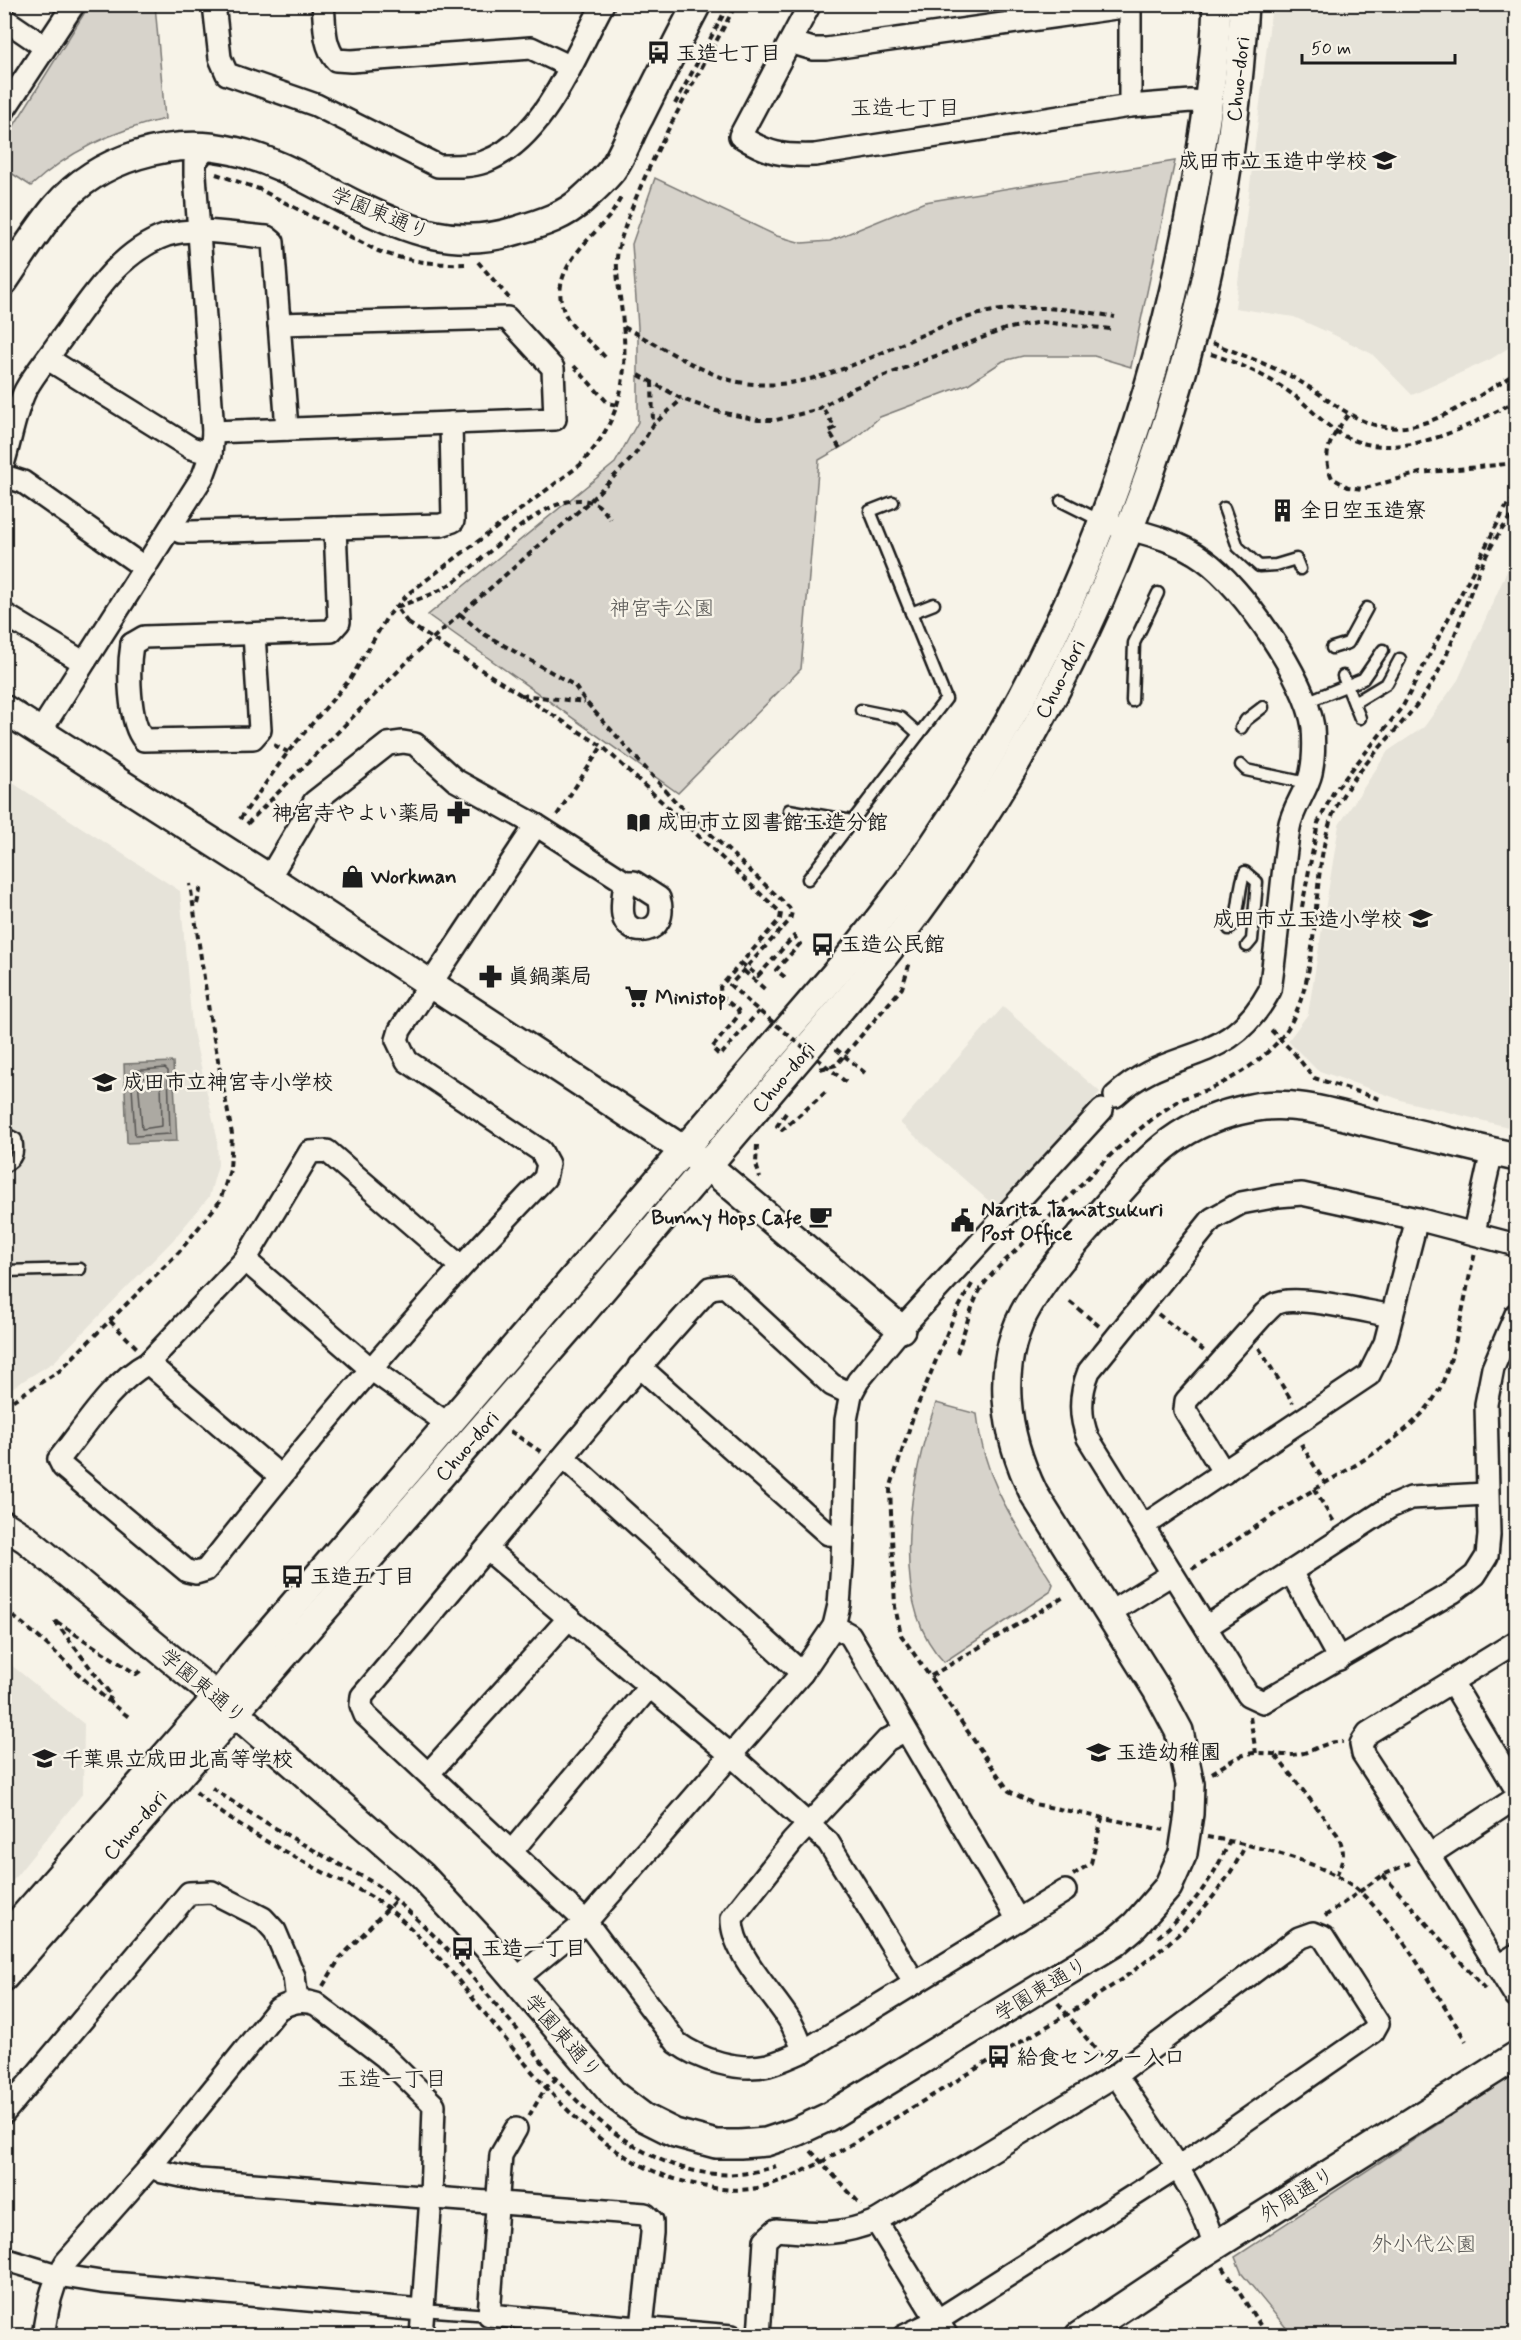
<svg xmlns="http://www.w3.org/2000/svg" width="1521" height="2340" font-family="Mynerve,'Klee One',sans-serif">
<rect width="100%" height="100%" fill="#f7f3e8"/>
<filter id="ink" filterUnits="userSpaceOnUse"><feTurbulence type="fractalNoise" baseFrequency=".0167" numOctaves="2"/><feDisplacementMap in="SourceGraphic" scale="12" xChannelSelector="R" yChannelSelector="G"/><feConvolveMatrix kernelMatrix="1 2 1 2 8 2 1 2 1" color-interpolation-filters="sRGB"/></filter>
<g filter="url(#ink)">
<g fill="#e6e3d9">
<polygon points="1272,5 1516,5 1516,343 1491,359 1412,395 1372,354 1332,334 1294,317 1235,308"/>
<polygon points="1516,551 1516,1129 1404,1101 1317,1070 1288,1041 1308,1014 1339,825 1388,751 1424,727 1458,680"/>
<polygon points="5,778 180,891 192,1027 217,1137 218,1165 209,1197 173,1240 54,1362 5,1392"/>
<polygon points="1003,1007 1100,1092 998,1209 900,1123"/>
<polygon points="5,1660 84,1724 83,1793 5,1890"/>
</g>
<g fill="#d7d3cb" stroke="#7a7874" stroke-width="1.5">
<path d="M 90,4 L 155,5 L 165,119 C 114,130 70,150 31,186 L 5,169 L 5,140 Z"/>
<polygon points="1175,161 1131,367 1094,356 1023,356 1003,361 968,384 880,417 852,441 819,460 801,669 678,793 428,615 615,463 638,422 638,327 632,244 655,178 777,236 802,243 830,241 925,202"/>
<path d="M 936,1403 L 977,1414 C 983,1482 1018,1528 1053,1584 L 1050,1592 L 944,1662 C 886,1603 911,1473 936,1403 Z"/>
<polygon points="1516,2073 1516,2335 1292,2335 1242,2274 1235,2257"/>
</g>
<polygon fill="#aca9a2" stroke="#72716c" stroke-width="1.5" points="173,1062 177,1141 127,1143 124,1064"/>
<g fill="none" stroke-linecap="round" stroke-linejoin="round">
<g stroke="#565452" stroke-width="1.5">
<polygon points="165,1068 168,1071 170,1134 135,1136 131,1071"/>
<polygon points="158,1076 161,1079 162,1126 142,1129 138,1079"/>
</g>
<defs>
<g id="service">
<polyline points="1061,501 1101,521"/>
<polyline points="1224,508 1238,547 1259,566 1276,565 1296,559 1300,569"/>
<polyline points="911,613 934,604"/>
<polyline points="1332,648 1348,643 1367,608"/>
<polyline points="1343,676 1360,718"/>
<polyline points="1132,701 1134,643 1158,593"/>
<polyline points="1306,702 1363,679 1383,650"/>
<polyline points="1354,703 1387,683 1400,659"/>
<polyline points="861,710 901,718 919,734"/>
<polyline points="1241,728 1246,720 1263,707"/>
<polyline points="1241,765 1246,770 1307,783"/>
<polyline points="789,810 852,821"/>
<polyline points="808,879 946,699 870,511 893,502"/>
<path d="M 1229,929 C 1242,914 1237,890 1245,872 L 1257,882 L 1252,940 L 1247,946"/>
<path d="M 4,1133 L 16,1139 C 19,1153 17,1160 4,1167"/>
<polyline points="4,1271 80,1269"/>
<polyline points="422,2310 489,2315"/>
</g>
<g id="minor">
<path d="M 214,4 L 220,58 L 227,74 L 316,105 L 438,166 C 453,166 470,167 484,162 C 544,140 574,57 603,4"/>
<path d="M 323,4 C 325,23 323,45 336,60 L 351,61 L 531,48 L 569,66"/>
<path d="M 810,4 L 740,136 C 768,154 783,156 815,155 L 1130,106 L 1130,4"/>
<polyline points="4,19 45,47"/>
<polyline points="790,42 813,49 826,49 1130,6"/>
<polyline points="1130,106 1191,101 1210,103"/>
<polyline points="4,110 74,4"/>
<polyline points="48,359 191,448 211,454"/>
<polyline points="213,432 555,419 553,368 507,318 279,324"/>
<path d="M 4,461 C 11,438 15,412 25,391 C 34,374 48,358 59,342 C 89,302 117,252 167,235 C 197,226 237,235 267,237 L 273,242 L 287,429"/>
<polyline points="4,476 23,482 145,568"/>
<path d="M 1114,525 C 1144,533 1177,540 1203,559 C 1243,587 1306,679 1313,727 C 1314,741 1314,759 1311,773 C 1307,791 1292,808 1289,828 C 1281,881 1278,936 1270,990 C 1227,1070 1170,1044 1115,1096"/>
<polyline points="171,527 181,532 192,532 441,525 453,521 451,423"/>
<polyline points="4,614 83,662"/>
<path d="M 132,644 C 128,668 128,722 144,740 L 253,738 L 260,730 L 254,634"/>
<polyline points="132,644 144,637 331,631 339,622 335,528"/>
<polyline points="40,732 203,476 211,454 213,432 195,175 195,162 208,146"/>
<path d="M 269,878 L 314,802 L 388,744 L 403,742 L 415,744 L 455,780 L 536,825 L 625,882 L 634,882 L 659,898 C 671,936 626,939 623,915 C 621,905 624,892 625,882"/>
<polyline points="1474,1232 1492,1151"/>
<path d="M 1516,1245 L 1417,1219 L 1302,1194 L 1278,1196 L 1241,1203 L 1212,1219 L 1089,1371 C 1080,1393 1079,1416 1088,1438 L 1248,1695 L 1263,1702 L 1453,1592 L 1475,1575 L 1487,1556 L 1489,1535 L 1486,1404 L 1493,1368 L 1516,1314"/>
<polyline points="245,1260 372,1370 448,1424"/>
<path d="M 460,1266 L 327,1151 L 310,1152 L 245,1260 L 148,1363 C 111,1383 85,1427 59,1459 L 63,1467 L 187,1571 L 196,1573 L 206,1570 C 313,1434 425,1302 545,1178 L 548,1164 L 541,1151 L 407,1061 L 397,1040 L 400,1030 L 536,825"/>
<polyline points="148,1363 280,1476"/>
<polyline points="639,1366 828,1534 843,1535"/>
<path d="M 851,1394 L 832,1385 L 725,1286 L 710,1288 C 590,1420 479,1560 362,1696 L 361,1705 L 365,1715 L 586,1922 L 677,2043 C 700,2060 739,2072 768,2065 C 780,2062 792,2056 804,2051 L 1065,1891"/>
<polyline points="564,1458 802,1673"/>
<path d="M 1224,1473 L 1185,1410 L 1186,1401 L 1264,1314 C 1268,1311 1271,1306 1275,1304 C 1294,1293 1368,1312 1392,1316"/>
<polyline points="1143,1526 1369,1375 1385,1343 1417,1219"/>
<polyline points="488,1550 731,1755 828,1842 915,1983"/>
<polyline points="1291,1572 1339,1659"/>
<polyline points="1109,1613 1172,1574"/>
<polyline points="834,1626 850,1635 1018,1920"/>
<polyline points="1206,1627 1390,1507 1411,1498 1486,1494"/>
<polyline points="1516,1642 1368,1733 1361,1744 1363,1754 1429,1855 1516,1997"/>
<polyline points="1452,1682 1516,1789"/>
<polyline points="429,1773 569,1618"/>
<polyline points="512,1851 650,1686"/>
<polyline points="1429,1855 1516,1798"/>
<polyline points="1497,1967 1516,1955"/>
<polyline points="515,1980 586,1922 802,1673 834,1626 839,1605 842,1564 846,1420 851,1394 858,1381 901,1329 1102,1110"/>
<path d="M 804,2051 C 799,2041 796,2031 790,2021 C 772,1992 731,1952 732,1918 L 792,1842 L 887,1740 L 904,1731"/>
<path d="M 1116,2075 C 1146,2121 1203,2195 1214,2247"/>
<polyline points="4,2113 189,1893 212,1892 263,1918 275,1931 294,1976 297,2001"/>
<polyline points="516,2129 501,2155 489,2315 732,2336"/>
<polyline points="151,2166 163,2172 200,2180 645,2214 652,2221 652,2233 642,2327"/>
<polyline points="876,2221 947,2336"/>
<polyline points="4,2259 57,2275 101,2282 422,2310"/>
<path d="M 43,2336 C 47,2310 51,2285 66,2262 L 151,2166 L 278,2009 C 291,2002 302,1999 316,2004 L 385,2057 L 434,2105 L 431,2197 L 421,2336"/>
<path d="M 759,2336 L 765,2240 L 776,2230 C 817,2233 836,2237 876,2221 L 1116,2075 L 1299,1938 L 1313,1933 L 1323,1937 L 1378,2023 L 1373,2032 L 1177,2168 L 938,2320 L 904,2336"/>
</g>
<g id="tertiary">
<path d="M 4,281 C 21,256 37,230 56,207 C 98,158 172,136 234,151 C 276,160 316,185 354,204 C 411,231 455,250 518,230 C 542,223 565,216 583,199 C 593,190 604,180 612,170 C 623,155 630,134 639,118 C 658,80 677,42 697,4"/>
<polyline points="4,709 269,878 708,1166 901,1329"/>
<polyline points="4,1525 26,1539 217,1697 421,1875 489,1948 614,2095 643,2117 675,2133 716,2144 740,2144 766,2142 796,2132 828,2117 1114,1943 1135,1925 1168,1887 1183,1853"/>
<path d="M 1190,1784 L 1179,1731 L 1157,1690 L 1034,1494 C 1005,1435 993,1364 1029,1304 C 1050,1269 1079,1238 1105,1208 C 1151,1156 1178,1122 1251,1108 C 1294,1099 1338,1115 1380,1125 C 1425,1135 1471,1147 1516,1157"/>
<path d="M 4,1939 L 217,1697 L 245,1661 L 847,960 C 870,931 893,902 914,873 C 1056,672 1149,443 1192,201 C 1204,136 1215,71 1217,4"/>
<path d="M 4,1977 C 194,1756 388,1539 578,1318 C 648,1236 718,1154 787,1072 C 836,1014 886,957 930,895 C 1116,637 1227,322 1244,4"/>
<polyline points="1079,2336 1199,2256 1516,2056"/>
</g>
</defs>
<use href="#service" stroke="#1c1c1c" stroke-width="15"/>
<use href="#minor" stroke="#1c1c1c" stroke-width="26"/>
<use href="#tertiary" stroke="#1c1c1c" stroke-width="32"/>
<g stroke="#1c1c1c" stroke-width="4" stroke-dasharray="6 4.5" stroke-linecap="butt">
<polyline points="659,4 666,8"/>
<polyline points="675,104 729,4"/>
<path d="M 216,174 L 259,189 L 378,251 C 406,261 436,265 465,264"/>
<polyline points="478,262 509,298"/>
<path d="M 624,327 C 653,342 704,374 734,381 C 815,400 896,339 969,317 C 1016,302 1068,308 1115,317"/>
<path d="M 1212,343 C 1240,354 1267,364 1292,377 C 1332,398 1362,436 1411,426 C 1451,418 1482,393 1516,373"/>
<path d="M 1211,354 C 1244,365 1272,378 1300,400 C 1314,412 1326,426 1342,435 C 1397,465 1468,427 1516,401"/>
<path d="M 605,357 C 594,345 578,334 569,321 C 543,279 581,248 607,219 C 613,213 617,204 622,196"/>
<polyline points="574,366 608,403 618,405"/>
<polyline points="639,375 682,399 716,411 758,420 776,420 816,410 856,387 1005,329 1041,322 1111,329"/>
<polyline points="652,382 653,424"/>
<polyline points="824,410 835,428 829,431 841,450"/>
<path d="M 1348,415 C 1333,435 1320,452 1332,478 L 1348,487 L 1362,489 L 1420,473 L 1516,463"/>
<polyline points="460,614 482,633 574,685 586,702 674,800 789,907 792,912 790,920 730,985 752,1005"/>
<path d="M 408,623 L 396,607 C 416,600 437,594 455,581 C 485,559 552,484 594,503 C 600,505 606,513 610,519"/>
<polyline points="445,647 602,746 781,913 780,919 720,987 721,996 738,1010 739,1015 712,1048 720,1056 759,1011"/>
<polyline points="521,695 585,702"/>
<polyline points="274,745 288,752"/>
<polyline points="557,815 602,746"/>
<path d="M 240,819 L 288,752 L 351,678 L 387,617 L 409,593 L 580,465 C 626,415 629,370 621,305 C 619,287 614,263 619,246 C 642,165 697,80 736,4"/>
<polyline points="247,824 416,653 590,501 634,456 653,425 682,399"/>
<polyline points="197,904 201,886"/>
<polyline points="1302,907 1318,823 1333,793 1403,706 1505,509 1516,496"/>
<polyline points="741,963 758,976 794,936 800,944 776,970 786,978"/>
<polyline points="744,971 767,991"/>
<polyline points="836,1049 865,1073"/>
<polyline points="1294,1053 1314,1078 1380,1099"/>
<polyline points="820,1069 836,1065 902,988 910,962"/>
<polyline points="786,1113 777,1126 782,1130 827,1091"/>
<polyline points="757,1145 756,1164 760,1178"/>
<polyline points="972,1284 954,1316 913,1417 890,1489 895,1607 901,1635 1009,1791 1034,1804 1164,1830"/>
<polyline points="1070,1302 1099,1326"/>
<polyline points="1158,1314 1204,1351"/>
<polyline points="110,1321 137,1348"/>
<polyline points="1259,1348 1293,1403"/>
<path d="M 957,1353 C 964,1334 972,1300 984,1284 C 999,1264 1021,1247 1039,1228 C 1082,1184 1124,1136 1175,1103 C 1187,1095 1202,1093 1214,1087 C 1239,1076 1274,1052 1288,1028 C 1323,969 1309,887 1330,822 C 1347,772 1402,731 1430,686 C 1465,631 1470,561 1516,512"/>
<polyline points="4,1406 59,1371 179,1252 220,1201 230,1170 232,1134 210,1018 190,884"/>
<polyline points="510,1431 541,1452"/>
<polyline points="1301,1444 1325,1483"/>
<polyline points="1314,1489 1334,1522"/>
<path d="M 1192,1569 C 1233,1543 1273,1514 1315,1489 C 1354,1466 1417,1432 1439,1390 C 1456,1357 1465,1291 1475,1253"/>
<path d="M 4,1610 C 50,1642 85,1685 129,1717"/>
<polyline points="931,1676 1064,1597"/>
<polyline points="108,1702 111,1695 54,1620 136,1674 143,1669"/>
<polyline points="1250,1717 1256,1753"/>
<path d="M 1276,1756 L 1337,1834 C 1346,1852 1344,1859 1336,1876"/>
<path d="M 1212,1773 C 1226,1765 1240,1752 1258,1753 C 1272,1753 1284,1757 1299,1754 C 1315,1751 1325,1741 1343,1742"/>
<path d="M 212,1788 C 251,1815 292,1838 333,1861 C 351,1871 372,1880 387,1893 C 438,1934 479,1985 521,2034 C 534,2049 544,2067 558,2081 C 613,2141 690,2196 776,2166"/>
<path d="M 196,1792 C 237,1829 286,1852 334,1878 C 353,1887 373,1896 389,1909 C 492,1993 556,2155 694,2184 C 714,2189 736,2192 757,2188 C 779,2183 799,2173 820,2163 C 880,2127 940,2091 999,2055 C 1090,2000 1197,1946 1245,1846"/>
<path d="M 1207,1837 C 1247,1843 1330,1863 1360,1892 C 1404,1933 1434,1990 1466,2041"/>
<polyline points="1073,1875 1091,1863 1102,1818"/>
<polyline points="1383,1875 1486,1990"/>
<polyline points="1325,1916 1383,1875 1410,1863"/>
<path d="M 1158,1937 C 1190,1910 1213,1880 1230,1840"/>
<polyline points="323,1986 340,1958 396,1900"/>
<polyline points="1058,2003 1104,2060"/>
<polyline points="1508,2026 1516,2023"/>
<polyline points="529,2116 546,2087 556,2079"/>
<polyline points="811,2151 861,2205"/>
<polyline points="1223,2267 1267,2336"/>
</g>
<use href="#service" stroke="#f7f3e8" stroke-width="10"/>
<use href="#minor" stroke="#f7f3e8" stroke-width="21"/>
<use href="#tertiary" stroke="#f7f3e8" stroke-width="27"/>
<defs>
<polyline id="tertiary-bridge" points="1183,1853 1189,1814 1190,1784"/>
</defs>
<use href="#tertiary-bridge" stroke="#1c1c1c" stroke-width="32" stroke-linecap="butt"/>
<g stroke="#1c1c1c" stroke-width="4" stroke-dasharray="6 4.5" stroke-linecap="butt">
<polyline points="408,623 445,647"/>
<polyline points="752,1005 847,1083"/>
<polyline points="1271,1030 1294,1053"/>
</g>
<use href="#tertiary-bridge" stroke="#f7f3e8" stroke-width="27"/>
</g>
</g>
<defs>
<symbol id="bus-bare" viewBox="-9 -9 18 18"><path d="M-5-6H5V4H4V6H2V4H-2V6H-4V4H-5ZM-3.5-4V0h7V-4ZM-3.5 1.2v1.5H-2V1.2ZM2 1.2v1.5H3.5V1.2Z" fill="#1c1c1c" stroke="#f7f3e8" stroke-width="2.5" paint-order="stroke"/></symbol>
<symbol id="school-bare" viewBox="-9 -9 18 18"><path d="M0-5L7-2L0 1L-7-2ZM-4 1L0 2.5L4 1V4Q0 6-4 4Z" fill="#1c1c1c" stroke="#f7f3e8" stroke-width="2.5" paint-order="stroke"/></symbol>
<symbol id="building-bare" viewBox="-9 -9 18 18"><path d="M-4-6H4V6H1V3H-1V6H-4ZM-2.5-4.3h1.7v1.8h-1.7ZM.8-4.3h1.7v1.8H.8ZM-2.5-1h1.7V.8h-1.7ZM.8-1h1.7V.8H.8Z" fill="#1c1c1c" stroke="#f7f3e8" stroke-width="2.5" paint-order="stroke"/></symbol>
<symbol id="pharmacy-bare" viewBox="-9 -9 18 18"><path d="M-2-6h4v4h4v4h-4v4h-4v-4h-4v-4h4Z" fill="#1c1c1c" stroke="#f7f3e8" stroke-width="2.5" paint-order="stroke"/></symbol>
<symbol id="library-bare" viewBox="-9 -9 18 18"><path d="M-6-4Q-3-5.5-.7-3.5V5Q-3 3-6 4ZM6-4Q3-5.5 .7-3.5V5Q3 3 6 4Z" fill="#1c1c1c" stroke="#f7f3e8" stroke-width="2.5" paint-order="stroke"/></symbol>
<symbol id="shop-bare" viewBox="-9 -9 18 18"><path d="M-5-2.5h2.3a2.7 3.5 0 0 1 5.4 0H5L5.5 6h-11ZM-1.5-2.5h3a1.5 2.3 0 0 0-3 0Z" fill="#1c1c1c" stroke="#f7f3e8" stroke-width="2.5" paint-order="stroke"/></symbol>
<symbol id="supermarket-bare" viewBox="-9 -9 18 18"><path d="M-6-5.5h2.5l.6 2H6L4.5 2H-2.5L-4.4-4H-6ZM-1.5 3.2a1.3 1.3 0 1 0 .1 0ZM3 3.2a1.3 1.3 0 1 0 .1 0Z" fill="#1c1c1c" stroke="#f7f3e8" stroke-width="2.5" paint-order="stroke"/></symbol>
<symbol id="cafe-bare" viewBox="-9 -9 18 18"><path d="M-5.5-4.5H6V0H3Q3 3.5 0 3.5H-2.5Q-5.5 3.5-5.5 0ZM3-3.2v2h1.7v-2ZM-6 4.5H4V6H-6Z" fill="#1c1c1c" stroke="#f7f3e8" stroke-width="2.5" paint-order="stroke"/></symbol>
<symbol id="civic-bare" viewBox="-9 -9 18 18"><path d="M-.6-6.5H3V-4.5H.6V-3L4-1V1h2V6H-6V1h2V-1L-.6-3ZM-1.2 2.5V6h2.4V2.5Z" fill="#1c1c1c" stroke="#f7f3e8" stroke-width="2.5" paint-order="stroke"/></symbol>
</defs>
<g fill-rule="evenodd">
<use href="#bus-bare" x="642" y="36" width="33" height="33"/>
<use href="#school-bare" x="1368" y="144" width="33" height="33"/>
<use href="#building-bare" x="1266" y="494" width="33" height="33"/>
<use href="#pharmacy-bare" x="442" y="796" width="33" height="33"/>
<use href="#library-bare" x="622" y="806" width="33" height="33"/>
<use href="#shop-bare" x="336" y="860" width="33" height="33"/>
<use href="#school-bare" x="1404" y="902" width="33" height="33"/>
<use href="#bus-bare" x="806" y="928" width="33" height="33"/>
<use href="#pharmacy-bare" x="474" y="960" width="33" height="33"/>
<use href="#supermarket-bare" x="620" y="980" width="33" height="33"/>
<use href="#school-bare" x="88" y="1066" width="33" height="33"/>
<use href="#cafe-bare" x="804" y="1200" width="33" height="33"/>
<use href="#civic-bare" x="946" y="1204" width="33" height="33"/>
<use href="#bus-bare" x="276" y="1560" width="33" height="33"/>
<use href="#school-bare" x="1082" y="1736" width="33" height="33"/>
<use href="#school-bare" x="28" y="1742" width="33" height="33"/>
<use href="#bus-bare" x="446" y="1932" width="33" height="33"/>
<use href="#bus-bare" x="982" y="2040" width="33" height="33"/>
</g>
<g text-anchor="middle" stroke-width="5" stroke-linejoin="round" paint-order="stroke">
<g font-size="21" font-weight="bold" fill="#1c1c1c" stroke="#f7f3e8" text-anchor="start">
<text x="676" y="60">玉造七丁目</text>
<text x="1367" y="168" text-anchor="end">成田市立玉造中学校</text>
<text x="1300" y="517">全日空玉造寮</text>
<text x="440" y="820" text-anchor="end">神宮寺やよい薬局</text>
<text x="657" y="829">成田市立図書館玉造分館</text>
<text x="371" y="883">Workman</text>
<text x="1402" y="926" text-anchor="end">成田市立玉造小学校</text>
<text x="840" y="951">玉造公民館</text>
<text x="508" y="983">眞鍋薬局</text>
<text x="655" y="1004">Ministop</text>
<text x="123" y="1089">成田市立神宮寺小学校</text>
<text x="981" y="1216">Narita Tamatsukuri<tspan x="981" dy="24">Post Office</tspan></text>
<text x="802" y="1224" text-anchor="end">Bunny Hops Cafe</text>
<text x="310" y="1583">玉造五丁目</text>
<text x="1116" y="1759">玉造幼稚園</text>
<text x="62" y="1766">千葉県立成田北高等学校</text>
<text x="481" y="1955">玉造一丁目</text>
<text x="1017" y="2064">給食センター入口</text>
</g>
<g font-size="21" fill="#1c1c1c" stroke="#f7f3e8">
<text transform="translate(1238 79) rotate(-84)" y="7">Chuo-dori</text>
<text transform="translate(380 213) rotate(23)" y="7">学園東通り</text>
<text transform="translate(1060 679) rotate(-63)" y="7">Chuo-dori</text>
<text transform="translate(783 1077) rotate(-50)" y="7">Chuo-dori</text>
<text transform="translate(467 1446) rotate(-49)" y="7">Chuo-dori</text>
<text transform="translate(203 1686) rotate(40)" y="7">学園東通り</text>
<text transform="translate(135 1825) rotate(-49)" y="7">Chuo-dori</text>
<text transform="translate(1041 1989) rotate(-31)" y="7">学園東通り</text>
<text transform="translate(563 2036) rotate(49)" y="7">学園東通り</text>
<text transform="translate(1297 2194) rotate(-32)" y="7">外周通り</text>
</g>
<g font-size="21" fill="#545351" stroke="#f7f3e8">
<text x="662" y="615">神宮寺公園</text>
<text x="1424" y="2251">外小代公園</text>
</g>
<g font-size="22" fill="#1c1c1c" stroke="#f7f3e8">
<text x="905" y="115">玉造七丁目</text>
<text x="392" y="2086">玉造一丁目</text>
</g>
</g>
<rect width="1521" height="2340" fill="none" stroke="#f7f3e8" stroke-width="24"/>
<rect x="12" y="12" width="1497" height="2316" fill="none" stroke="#1c1c1c" stroke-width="2" filter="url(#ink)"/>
<path d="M1302 54v9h153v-9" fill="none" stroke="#1c1c1c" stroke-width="3"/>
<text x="1311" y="54" font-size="18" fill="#1c1c1c" stroke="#f7f3e8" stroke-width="4.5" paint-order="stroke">50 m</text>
</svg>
